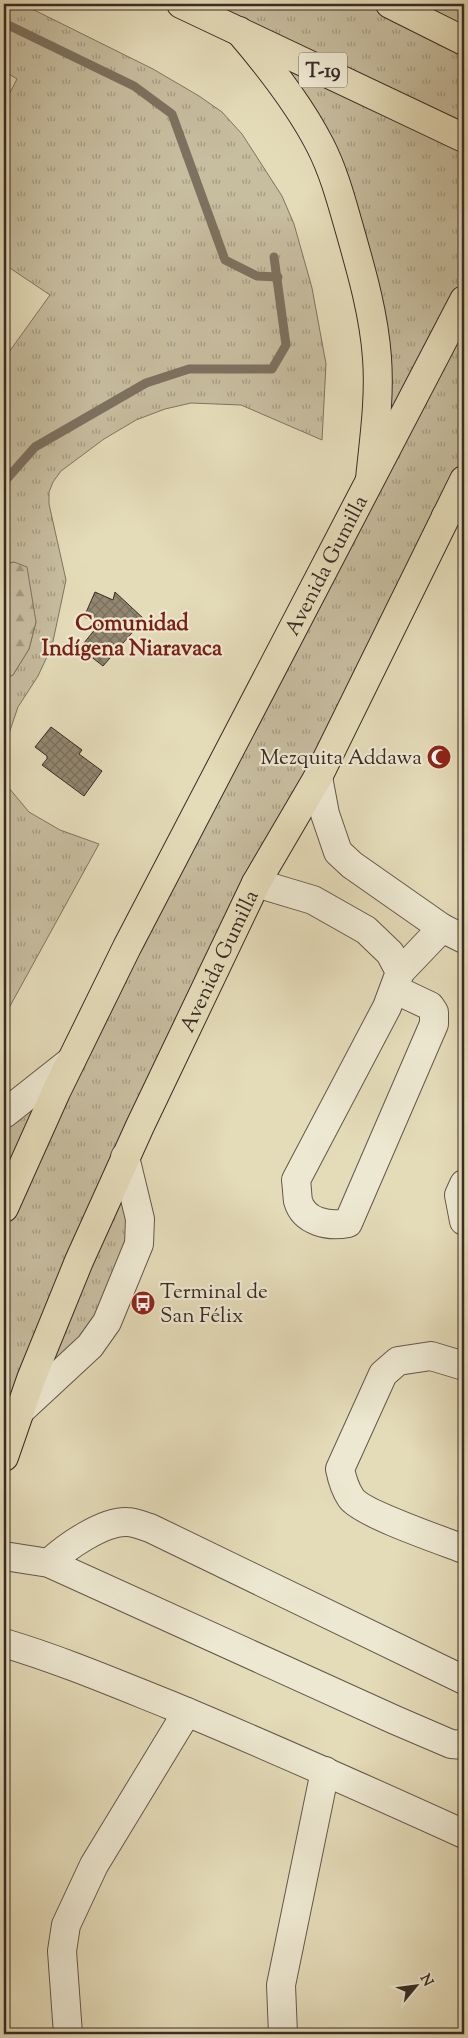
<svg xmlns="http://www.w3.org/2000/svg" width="468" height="2038" font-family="'Sorts Mill Goudy',serif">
<defs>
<pattern id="grass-tufts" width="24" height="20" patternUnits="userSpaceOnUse" patternTransform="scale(1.25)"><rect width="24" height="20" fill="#c7bd9f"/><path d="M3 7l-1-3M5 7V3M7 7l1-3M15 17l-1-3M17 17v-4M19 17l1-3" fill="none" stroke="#a39a81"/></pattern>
<pattern id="forest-firs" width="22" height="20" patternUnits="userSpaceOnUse" patternTransform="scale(1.25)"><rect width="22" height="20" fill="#c7bd9f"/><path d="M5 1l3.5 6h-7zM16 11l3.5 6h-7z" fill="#a39a81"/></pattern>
<pattern id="building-cross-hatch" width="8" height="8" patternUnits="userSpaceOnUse" patternTransform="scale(1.25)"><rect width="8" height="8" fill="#928771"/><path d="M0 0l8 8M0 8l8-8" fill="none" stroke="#786f5d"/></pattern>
</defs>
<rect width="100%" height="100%" fill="#e4dbb8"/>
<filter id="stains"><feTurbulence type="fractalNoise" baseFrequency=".004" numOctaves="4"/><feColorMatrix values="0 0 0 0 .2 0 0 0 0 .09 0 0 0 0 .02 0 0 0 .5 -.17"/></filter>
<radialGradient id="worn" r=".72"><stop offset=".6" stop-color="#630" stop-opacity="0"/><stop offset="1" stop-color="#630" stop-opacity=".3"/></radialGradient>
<g fill="url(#grass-tufts)" stroke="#807462">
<polygon points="4,4 22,4 153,69 199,96 222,112 242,134 282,196 294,224 312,288 326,364 322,440 241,405 191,403 165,409 136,420 104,439 61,471 53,482 49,492 49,504 66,580 52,646 38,676 18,707 4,748 4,679 13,675 29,649 36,622 14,562 4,565 4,359 50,295 4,264 4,104 17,79 4,71"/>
<polygon points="181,4 464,4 464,499 140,1126 139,1244 67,1368 4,1457 4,1114 71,1061 370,479 377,405 357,255 267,63"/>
<polygon points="4,751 9,788 29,812 60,830 99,844 4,1017"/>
</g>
<polygon fill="url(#forest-firs)" stroke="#807462" points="14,562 27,567 36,622 29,649 13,675 4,679 4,565"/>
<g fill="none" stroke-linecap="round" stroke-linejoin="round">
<g stroke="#7d715f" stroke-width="9">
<polyline points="4,23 134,86 172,114 225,260 257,276 278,277"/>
<polyline points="4,482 35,447 146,383 189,369 272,369 286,345 274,257"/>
</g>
</g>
<g fill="url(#building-cross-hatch)" stroke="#392b25">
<polygon points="95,592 113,600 115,592 144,619 103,666 80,648 100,623 84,617"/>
<polygon points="51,727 82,750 79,754 102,771 84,796 42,765 47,759 47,756 35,747"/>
</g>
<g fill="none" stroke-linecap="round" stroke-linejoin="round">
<defs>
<g id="minor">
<polyline points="318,777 325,814 338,852 352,865 442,928 464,939"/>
<path d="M 256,883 L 313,900 L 366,930 L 390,953 L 400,972 L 387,1007 L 296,1180 C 297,1187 297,1194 298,1201 C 304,1222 329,1227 348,1223 L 434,1024 L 434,1012 L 430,1006 L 394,989"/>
<polyline points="400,972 442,928"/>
<polyline points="4,1114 71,1061"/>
<polyline points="464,1184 459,1195 464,1221"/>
<path d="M 464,1366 L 431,1356 L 398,1361 L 383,1374 L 340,1469 C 342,1479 345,1489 351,1498 C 361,1513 443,1541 464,1549"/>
<polyline points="21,1410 90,1346 107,1322 139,1244 140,1219 125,1157"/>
<polyline points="4,1556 49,1563 395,1720 451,1744 464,1745"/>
<path d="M 49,1563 C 66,1547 103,1521 127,1522 C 135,1522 143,1526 150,1528 L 464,1680"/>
<path d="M 4,1643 C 61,1660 115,1683 170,1705 C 269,1746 367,1790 464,1834"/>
<polyline points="68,2034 62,1951 66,1925 94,1865 187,1712"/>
<polyline points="283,2034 281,1985 325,1771"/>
</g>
<g id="major">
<path id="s1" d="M 4,1208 L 56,1092 L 127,947 L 464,300"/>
<path id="s2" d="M 4,1457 L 31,1379 L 79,1261 L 140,1126 L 256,883 L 318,777 L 464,480"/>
</g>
<g id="highway">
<polyline points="181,4 464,138"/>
<polyline points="390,4 464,41"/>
<path d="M 239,31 C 269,66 299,104 320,145 C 334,172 342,203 350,231 C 362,273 374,315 377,358 C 380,398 374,439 370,479"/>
<polyline points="446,516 464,499"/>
</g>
</defs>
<use href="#minor" stroke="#64574a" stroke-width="30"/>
<use href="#major" stroke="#392b25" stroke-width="30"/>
<use href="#highway" stroke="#392b25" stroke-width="30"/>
<use href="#minor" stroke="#ede8d1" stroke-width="28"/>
<use href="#major" stroke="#e4dbb8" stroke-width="28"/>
<use href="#highway" stroke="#e4dbb8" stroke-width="28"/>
</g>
<defs>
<symbol id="mosque-disc" viewBox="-11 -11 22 22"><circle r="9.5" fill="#8f2418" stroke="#ede8d1"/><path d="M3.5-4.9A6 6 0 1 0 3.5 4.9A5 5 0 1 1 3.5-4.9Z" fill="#fff"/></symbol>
<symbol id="bus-disc" viewBox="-11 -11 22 22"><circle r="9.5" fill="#8f2418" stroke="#ede8d1"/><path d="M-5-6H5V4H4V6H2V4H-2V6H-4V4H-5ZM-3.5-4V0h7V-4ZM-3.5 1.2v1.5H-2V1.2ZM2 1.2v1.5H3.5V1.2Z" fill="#fff"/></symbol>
</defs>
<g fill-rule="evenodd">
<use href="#mosque-disc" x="425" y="743" width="28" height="28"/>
<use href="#bus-disc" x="129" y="1289" width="28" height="28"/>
</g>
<g text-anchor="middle" stroke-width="4.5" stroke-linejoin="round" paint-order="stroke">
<rect fill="#ede8d1" stroke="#6f6459" stroke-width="1" x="299" y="52.5" width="48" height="35" rx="4"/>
<g font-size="20" font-weight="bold" fill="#392b25">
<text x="323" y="77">T-19</text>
</g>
<g font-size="21" fill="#392b25" stroke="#ede8d1">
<text dy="7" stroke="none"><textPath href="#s1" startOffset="719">Avenida Gumilla</textPath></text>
<text dy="7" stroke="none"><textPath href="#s2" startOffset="541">Avenida Gumilla</textPath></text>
</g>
<g font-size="21" fill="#392b25" stroke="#ede8d1" text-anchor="end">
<text x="422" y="764">Mezquita Addawa</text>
<text x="160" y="1298" text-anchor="start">Terminal de<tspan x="160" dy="24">San Félix</tspan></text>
</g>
<g font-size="22" font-weight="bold" fill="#7a1f14" stroke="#ede8d1">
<text x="132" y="630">Comunidad<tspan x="132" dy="25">Indígena Niaravaca</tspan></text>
</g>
</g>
<rect width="468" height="2038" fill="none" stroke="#e4dbb8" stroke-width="20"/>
<rect x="5" y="5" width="458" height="2028" fill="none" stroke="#392b25" stroke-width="2.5"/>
<rect x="10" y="10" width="448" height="2018" fill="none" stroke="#392b25"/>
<g transform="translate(416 1986) rotate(61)" stroke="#ede8d1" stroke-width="4" paint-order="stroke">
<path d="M0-4L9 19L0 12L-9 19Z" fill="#392b25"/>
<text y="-8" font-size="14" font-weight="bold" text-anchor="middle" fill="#392b25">N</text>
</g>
<rect width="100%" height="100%" filter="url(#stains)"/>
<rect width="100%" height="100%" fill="url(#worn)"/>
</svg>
